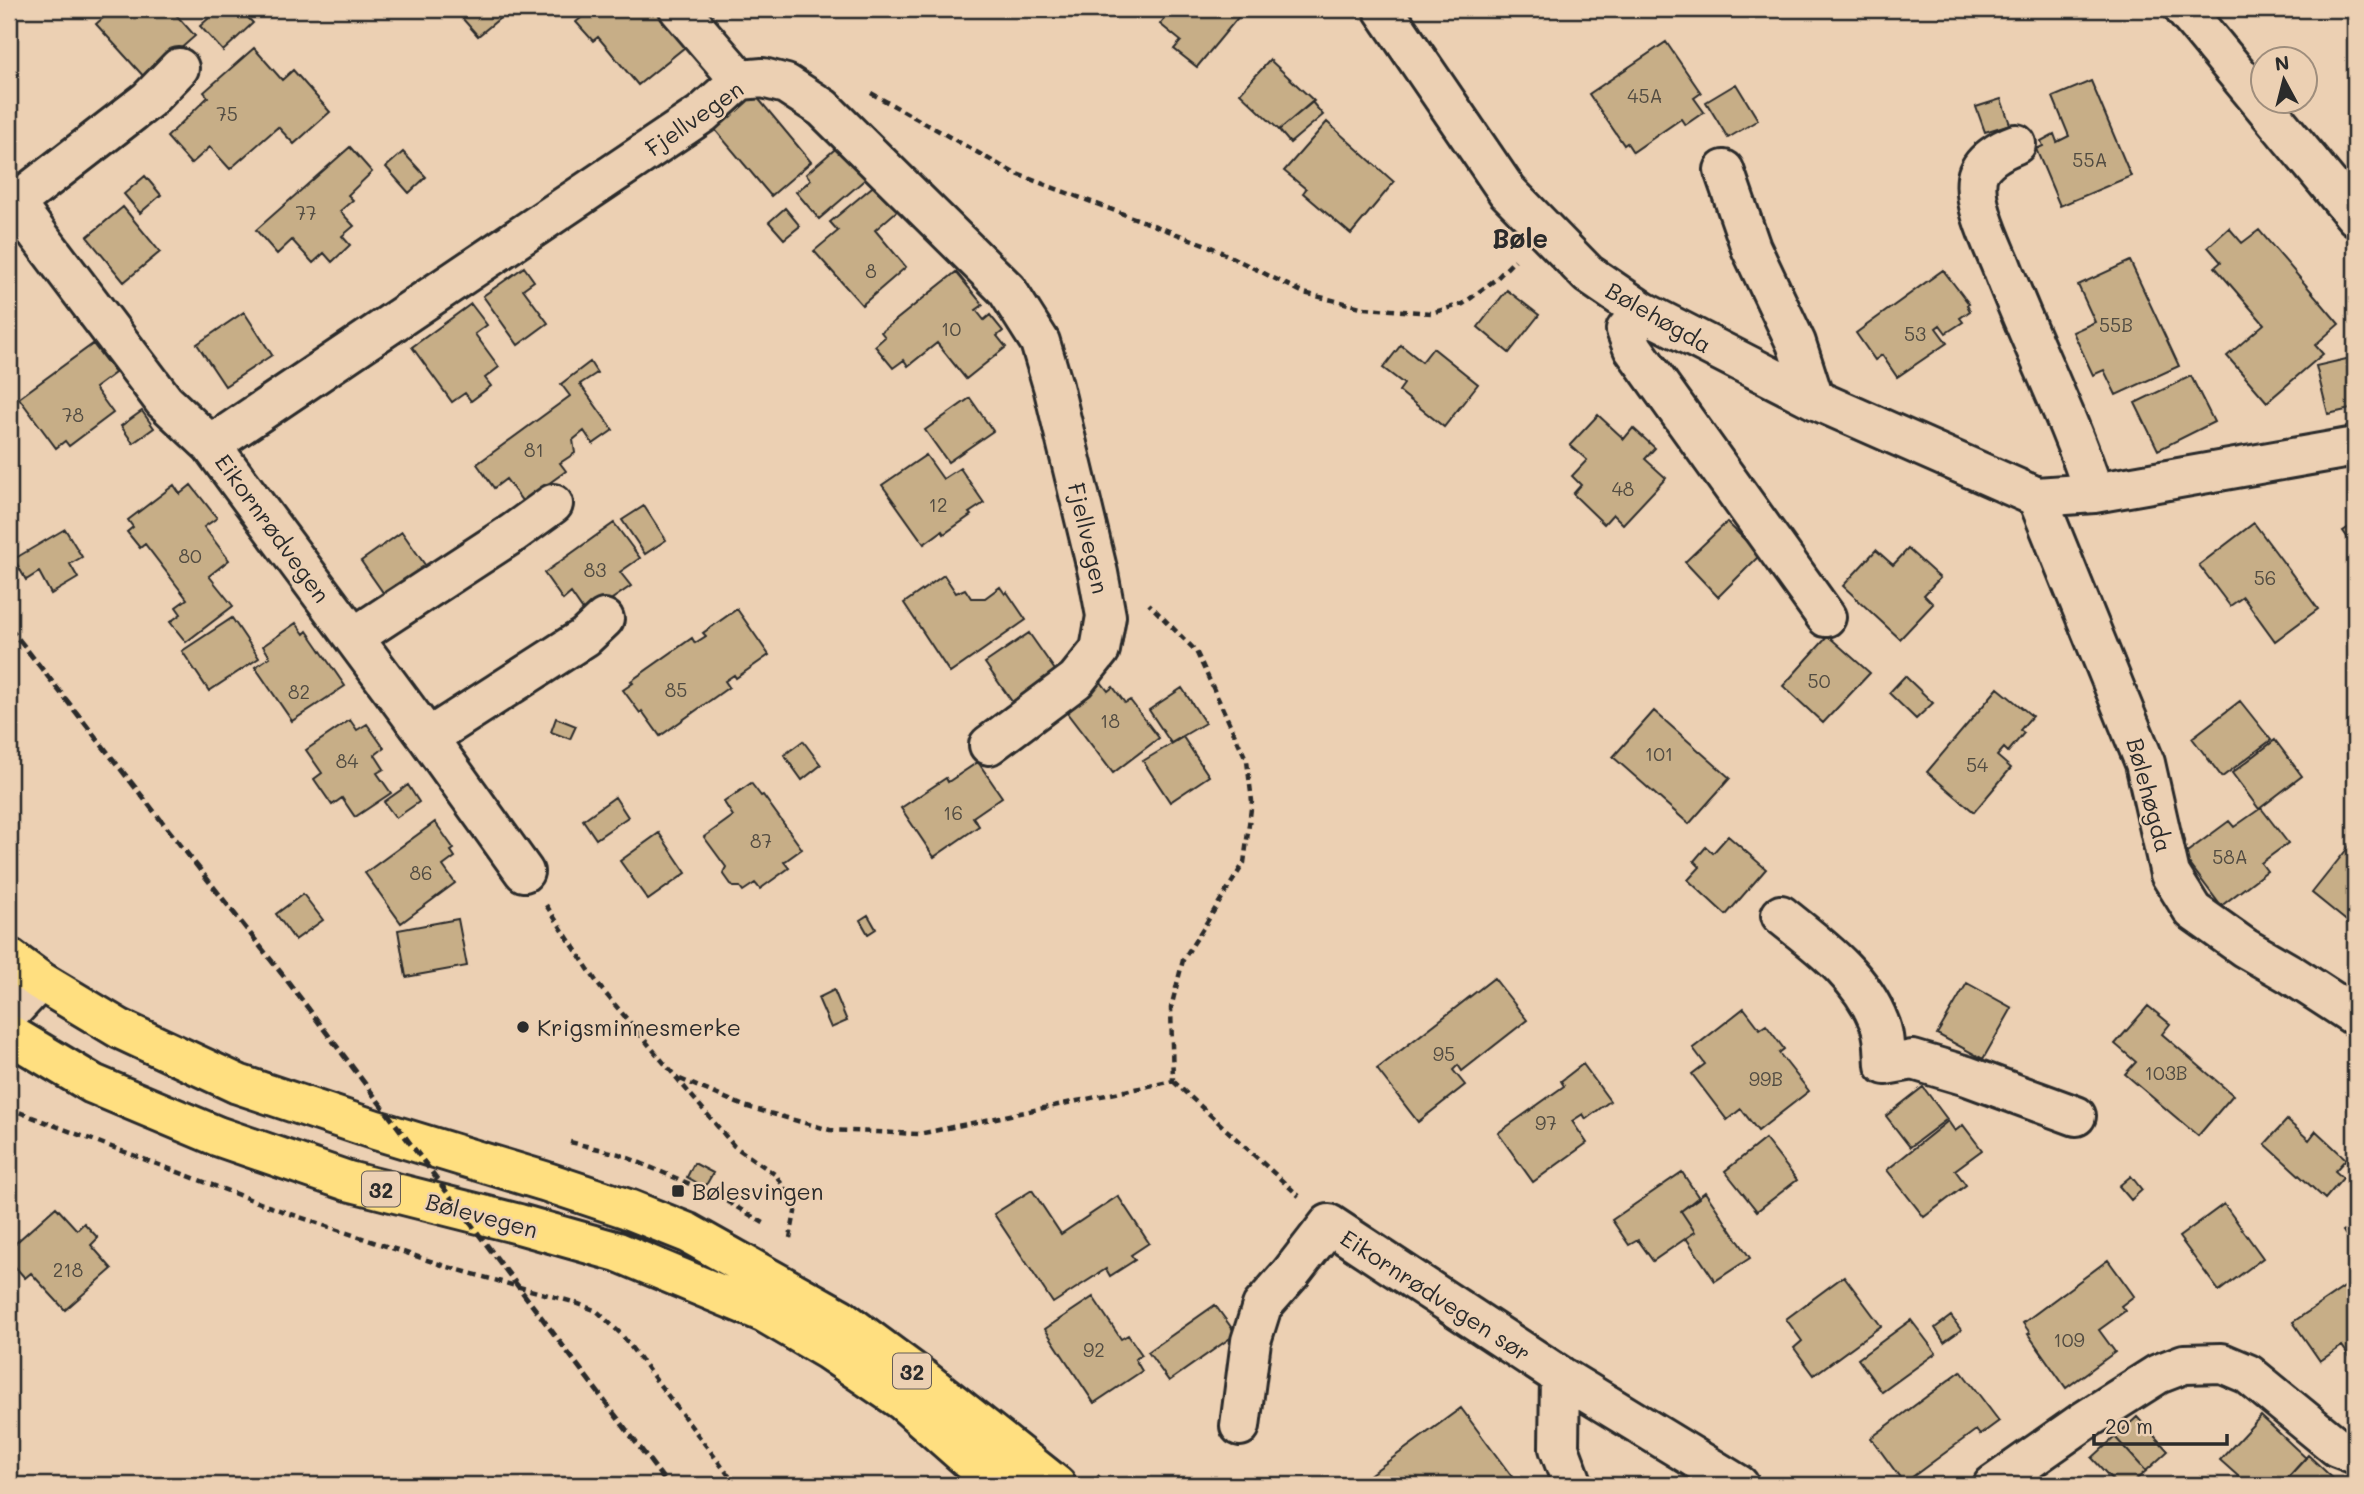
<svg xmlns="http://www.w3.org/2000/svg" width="2364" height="1494" font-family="Mali,sans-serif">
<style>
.building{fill:#c7ae87;stroke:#2b2b2b;stroke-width:2}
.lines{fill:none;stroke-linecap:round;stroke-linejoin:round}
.minor-casing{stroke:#2b2b2b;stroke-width:44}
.major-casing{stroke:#2b2b2b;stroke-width:44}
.path{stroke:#2b2b2b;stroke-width:4.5;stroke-dasharray:7 5;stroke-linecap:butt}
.minor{stroke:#ecd0b3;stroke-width:38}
.major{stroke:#ffdf80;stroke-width:38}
.rail{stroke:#2b2b2b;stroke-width:5;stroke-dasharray:10 5;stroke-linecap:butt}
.poi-dot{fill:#2b2b2b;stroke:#ecd0b3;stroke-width:2.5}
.labels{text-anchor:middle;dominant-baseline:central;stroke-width:5;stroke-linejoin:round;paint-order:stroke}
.number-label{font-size:19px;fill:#524c42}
.shield{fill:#ecd0b3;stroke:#655c54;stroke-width:2}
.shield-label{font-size:21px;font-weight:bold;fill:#2b2b2b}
.street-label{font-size:23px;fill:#2b2b2b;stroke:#ecd0b3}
.poi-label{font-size:23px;fill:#2b2b2b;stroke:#ecd0b3;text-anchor:start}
.quarter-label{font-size:26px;font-weight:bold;fill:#2b2b2b;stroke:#ecd0b3}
</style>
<rect width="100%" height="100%" fill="#ecd0b3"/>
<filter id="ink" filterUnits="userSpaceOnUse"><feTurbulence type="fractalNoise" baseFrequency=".0143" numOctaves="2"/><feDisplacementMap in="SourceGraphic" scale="14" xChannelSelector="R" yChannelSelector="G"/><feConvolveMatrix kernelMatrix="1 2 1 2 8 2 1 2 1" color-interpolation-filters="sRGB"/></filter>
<g filter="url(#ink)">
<path class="building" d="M113 9H171L195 36 146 79 96 24Z
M219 9H240L253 23 223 51 200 26Z
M454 9H511L478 36Z
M592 9H654L685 47 638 85 598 37 593 41 576 22Z
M1172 9H1245L1197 67 1174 49 1181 41 1160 24Z
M1666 42 1701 93 1694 98 1704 112 1685 125 1681 119 1633 152 1627 143 1624 145 1589 94Z
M254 48 282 80 293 70 330 112 294 144 278 127 230 169 210 147 191 164 167 137 208 97 204 92Z
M1270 60 1314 101 1279 130 1240 93Z
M2091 81 2131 176 2060 206 2036 149 2043 146 2041 141 2054 134 2057 142 2069 136 2053 97Z
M1736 84 1758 120 1728 138 1706 102Z
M752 91 811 162 771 196 711 125Z
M2001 99 2010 124 1985 132 1976 107Z
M1312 102 1323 115 1290 143 1279 130Z
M1327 122 1394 182 1351 234 1303 193 1306 189 1284 171Z
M841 144 869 176 819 219 796 192 811 180 806 174Z
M350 147 372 172 348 195 353 200 340 211 354 226 342 236 350 245 332 262 324 253 313 263 292 240 277 254 256 230Z
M403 152 426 177 409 193 386 167Z
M145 176 161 195 140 213 124 194Z
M883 178 905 204 875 230 906 267 862 305 814 251 838 231 830 222Z
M123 207 160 252 124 282 87 237Z
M785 208 800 226 784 239 769 222Z
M2229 228 2242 243 2259 230 2339 324 2315 345 2323 354 2267 402 2227 356 2264 324 2215 267 2221 262 2208 247Z
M2130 261 2179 366 2116 395 2104 370 2093 375 2073 332 2095 322 2078 285Z
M524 267 534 281 523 289 548 323 518 345 483 296Z
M1943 270 1969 304 1967 305 1970 311 1960 318 1963 322 1946 333 1940 325 1936 328 1947 343 1897 377 1882 355 1875 360 1856 333Z
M956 272 983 305 976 310 984 320 990 315 1003 331 997 336 1006 347 966 379 937 343 908 366 904 360 893 368 875 346 885 337 881 332Z
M1507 290 1539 315 1509 353 1478 327Z
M471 304 487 325 475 334 499 367 485 378 491 386 471 401 465 393 452 402 412 347Z
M244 312 272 355 225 386 197 344Z
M93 344 115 373 95 388 113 413 69 446 65 441 56 448 19 398Z
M1401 345 1422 362 1433 348 1478 384 1444 427 1399 391 1404 384 1383 368Z
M2355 357V408L2328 414 2316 366Z
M590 362 597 373 580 384 613 430 593 444 584 431 573 440 575 453 560 463 566 471 523 502 506 479 494 488 477 464 570 396 561 384Z
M2191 376 2214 422 2158 450 2135 403Z
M970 398 993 431 948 462 925 430Z
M142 411 154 428 133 443 121 426Z
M1598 415 1624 439 1633 428 1655 448 1645 459 1666 478 1623 524 1613 514 1604 524 1573 494 1581 485 1572 476 1587 460 1570 445Z
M926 455 943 479 960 468 984 503 969 513 971 515 944 534 942 531 924 544 882 485Z
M174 485 180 494 191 485 217 518 204 527 229 560 209 576 233 606 186 642 170 622 181 614 176 607 187 599 145 544 140 548 127 532 133 527 128 520Z
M644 506 666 540 645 554 622 520Z
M1727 522 1760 555 1718 597 1685 562Z
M614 523 640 558 620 572 631 586 587 616 571 593 563 600 544 573Z
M2254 523 2318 609 2275 641 2243 597 2230 606 2199 565Z
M2355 523V548L2343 531Z
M65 529 82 557 70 564 78 578 51 594 39 572 26 580 14 559Z
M402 532 430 572 389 601 361 561Z
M1908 549 1940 578 1924 595 1933 604 1900 639 1843 586 1876 550 1893 565Z
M944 575 956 593 965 589 971 598H985L1000 587 1005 594 1007 592 1026 620 950 673 904 603Z
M737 609 769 655 736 678 734 675 725 681 729 687 660 736 642 711 640 713 623 690 633 683 631 681 692 638 695 643 706 636 703 633Z
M232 618 259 658 209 691 182 651Z
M296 623 304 634 307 631 345 686 292 721 255 667 270 657 263 646Z
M1029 633 1057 673 1013 703 985 663Z
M1828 636 1870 673 1823 723 1783 686Z
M1094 673 1108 691 1113 687 1125 703 1130 700 1159 738 1113 773 1057 700Z
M1905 676 1933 703 1916 719 1889 693Z
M1182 688 1205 723 1171 743 1149 710Z
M1998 688 2032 716 2020 730 2024 733 2008 752 2004 748 1997 756 2011 768 1974 812 1927 772Z
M2240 701 2271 740 2222 777 2192 738Z
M1654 711 1730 778 1689 824 1613 757Z
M556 718 576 726 570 739 551 732Z
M350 720 357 730 367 724 384 748 375 755 384 769 377 773 391 793 355 817 342 798 332 805 314 779 322 773 306 750Z
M1183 737 1209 776 1170 802 1143 761Z
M2275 740 2302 776 2259 809 2232 773Z
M803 741 821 765 802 780 784 755Z
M978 762 1002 797 973 817 979 826 934 857 901 808 946 778 948 782Z
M751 783 761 796 763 795 802 849 784 862 789 868 760 889 755 883 743 891 740 887H733L723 873 726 867 704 837 733 816 724 802Z
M408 785 419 802 396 818 384 802Z
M615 797 628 817 596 839 583 820Z
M2261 808 2288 843 2261 863 2267 871 2221 906 2183 855 2229 821 2234 827Z
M435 822 454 849 451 851 455 857 443 866 455 883 401 923 365 873Z
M659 833 686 873 648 900 620 861Z
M1728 836 1766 869 1726 915 1688 880 1700 867 1694 861 1706 847 1713 853Z
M2355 839V928L2312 893Z
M303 894 323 920 295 940 276 914Z
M868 915 876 929 868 934 860 920Z
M458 919 467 966 406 977 398 930Z
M1494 978 1527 1020 1462 1071 1458 1065 1453 1070 1465 1085 1418 1122 1377 1069Z
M1967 983 2012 1008 1983 1059 1937 1034Z
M834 990 847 1021 831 1028 818 998Z
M2148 1006 2170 1024 2162 1034 2233 1095 2198 1136 2125 1074 2136 1062 2115 1044Z
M1744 1008 1760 1029 1766 1025 1784 1049 1779 1053 1809 1091 1758 1131 1741 1109 1727 1120 1692 1074 1705 1064 1693 1048Z
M1583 1064 1610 1101 1586 1119 1583 1114 1572 1121 1587 1143 1533 1182 1498 1133 1564 1086 1561 1081Z
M1923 1087 1947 1119 1910 1147 1886 1116Z
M2287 1120 2309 1140 2316 1131 2346 1159 2335 1171 2343 1178 2325 1199 2265 1144Z
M1948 1121 1955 1131 1963 1125 1982 1150 1955 1170 1966 1185 1924 1217 1887 1170Z
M1765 1139 1797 1180 1757 1211 1725 1171Z
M694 1163 713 1173 705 1187 687 1177Z
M1682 1172 1699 1198 1681 1211 1695 1232 1653 1261 1638 1240 1629 1245 1612 1220Z
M2131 1176 2142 1190 2131 1200 2119 1186Z
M1032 1190 1061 1234 1118 1196 1149 1243 1131 1255 1135 1260 1110 1276 1106 1269 1053 1303 994 1214Z
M1705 1192 1750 1258 1715 1281 1686 1238 1695 1232 1681 1211Z
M2224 1204 2263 1258 2219 1291 2179 1237Z
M56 1207 77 1230 84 1223 98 1238 91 1245 112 1269 65 1310 31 1273 25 1278 9 1260V1249Z
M2355 1223V1250L2343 1231Z
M2108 1260 2134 1296 2121 1306 2125 1311 2099 1330 2115 1352 2066 1388 2028 1334 2030 1333 2023 1323Z
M1844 1276 1881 1326 1814 1375 1794 1348 1802 1341 1786 1319Z
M2355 1280V1362L2354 1363 2342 1346 2320 1361 2293 1322Z
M1093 1297 1121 1339 1128 1335 1142 1355 1135 1359 1142 1371 1094 1403 1045 1329Z
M1215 1305 1236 1334 1169 1381 1148 1352Z
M1951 1316 1961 1330 1944 1342 1935 1328Z
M1911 1320 1936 1353 1882 1392 1858 1359Z
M1961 1371 1999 1421 1980 1435 1976 1430 1904 1483 1871 1438Z
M1461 1408 1518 1485H1368L1364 1479Z
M2261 1416 2306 1458 2281 1485H2248L2220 1460Z
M2137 1417 2168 1451 2146 1471 2115 1437Z
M2115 1437 2146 1471 2130 1485H2117L2092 1458Z
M2308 1455 2340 1485H2281Z"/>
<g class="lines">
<g class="minor-casing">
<path id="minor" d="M679 9 740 80
M1383 9 1507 191 1588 274 1642 311 1814 399 2037 497 2094 493 2355 447
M2184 9 2355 216
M2016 144C2002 149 1980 161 1977 178 1973 204 1991 241 2001 265 2030 341 2068 415 2094 493
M1724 170 1751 248 1796 343 1814 399
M9 196 164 401 211 445 428 738 524 872
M15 203 148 100 179 68
M1642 311 1626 330 1633 348 1826 617
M211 445 702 114 740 80 763 78 786 84 823 108 1007 290 1040 342 1053 386 1098 573 1106 616 1100 650 1076 680 989 745
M2037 497 2145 763 2170 874 2193 911 2245 948 2292 975 2355 1016
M354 637 513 533 553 504
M428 738 585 637 604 619
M1781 915C1818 945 1861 975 1879 1022 1885 1035 1884 1051 1885 1065L1913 1060 1967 1076 2076 1116
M9 1014 40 981
M1560 1376 1559 1448 1573 1485
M1240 1426 1251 1341 1262 1306 1291 1273 1329 1224 1560 1376 1739 1485
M1993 1485 2084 1421 2158 1374 2184 1364 2222 1363 2248 1374 2337 1447 2355 1454"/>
</g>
<g class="major-casing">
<path id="major" d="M9 958 40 981 120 1029 238 1084 376 1130 544 1181 628 1209 688 1233 840 1318 924 1380 1056 1485
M9 1034 93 1084 217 1136 348 1181 519 1224 618 1252 765 1313 828 1350 903 1401 998 1485"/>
</g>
<path class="path" d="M871 93 1014 173 1209 246 1304 293 1365 308 1431 313 1463 304 1496 279 1515 260
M546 905 600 987 734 1146 776 1175 796 1207 790 1238
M680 1079 744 1106 830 1130 919 1134 1173 1081 1171 1008 1183 960 1244 863 1252 801 1247 761 1196 651 1149 604
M1173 1081 1299 1196
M9 1107 16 1111 276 1209 448 1267 573 1302 597 1311 621 1334 736 1485
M570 1142 619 1154 716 1195 767 1225
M1097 1476 1108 1485"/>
<use href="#minor" class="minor"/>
<use href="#major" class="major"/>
<path class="rail" d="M9 627 289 983 668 1485"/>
</g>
</g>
<g class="poi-dot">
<circle cx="523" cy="1027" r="7"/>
<rect x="671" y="1184" width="14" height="14" rx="3.5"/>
</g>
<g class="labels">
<g class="number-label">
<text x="1645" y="95">45A</text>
<text x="227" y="113">75</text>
<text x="2090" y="159">55A</text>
<text x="306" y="212">77</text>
<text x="871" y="270">8</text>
<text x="2116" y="324">55B</text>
<text x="951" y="328">10</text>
<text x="1915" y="333">53</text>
<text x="73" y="414">78</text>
<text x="534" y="449">81</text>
<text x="1623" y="488">48</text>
<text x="938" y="504">12</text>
<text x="190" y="555">80</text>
<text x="595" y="569">83</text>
<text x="2265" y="577">56</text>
<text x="1819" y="680">50</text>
<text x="676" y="689">85</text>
<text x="299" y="691">82</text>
<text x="1110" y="720">18</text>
<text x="1659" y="753">101</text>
<text x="347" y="760">84</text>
<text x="1977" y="764">54</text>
<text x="953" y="812">16</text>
<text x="761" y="840">87</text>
<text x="2230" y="856">58A</text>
<text x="421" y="872">86</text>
<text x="1444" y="1053">95</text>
<text x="2166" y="1072">103B</text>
<text x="1766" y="1078">99B</text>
<text x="1546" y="1122">97</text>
<text x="68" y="1269">218</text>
<text x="2069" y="1339">109</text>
<text x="1094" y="1349">92</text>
</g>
<g class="shield">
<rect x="362" y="1171.5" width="38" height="35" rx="5"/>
<rect x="893" y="1353.5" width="38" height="35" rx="5"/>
</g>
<g class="shield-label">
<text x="381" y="1189">32</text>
<text x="912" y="1371">32</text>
</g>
<g class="street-label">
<text transform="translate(694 118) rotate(-35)">Fjellvegen</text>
<text transform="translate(1659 317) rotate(30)">Bølehøgda</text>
<text transform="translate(273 528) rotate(54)">Eikornrødvegen</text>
<text transform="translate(1089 538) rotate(77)">Fjellvegen</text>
<text transform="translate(2150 795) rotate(75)">Bølehøgda</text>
<text transform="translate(482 1215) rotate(15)">Bølevegen</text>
<text transform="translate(1436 1295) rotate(33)">Eikornrødvegen sør</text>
</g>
<g class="poi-label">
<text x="537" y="1027">Krigsminnesmerke</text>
<text x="692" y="1191">Bølesvingen</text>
</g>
<g class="quarter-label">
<text x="1520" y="238">Bøle</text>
</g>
</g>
<rect width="2364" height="1494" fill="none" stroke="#ecd0b3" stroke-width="35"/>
<rect x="18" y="18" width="2329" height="1459" fill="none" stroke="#2b2b2b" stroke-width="2.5" filter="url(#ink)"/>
<g transform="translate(2284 80) rotate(353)"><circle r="33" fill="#ecd0b3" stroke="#9f8e7d" stroke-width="2"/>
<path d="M0-5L12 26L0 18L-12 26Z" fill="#2b2b2b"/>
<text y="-10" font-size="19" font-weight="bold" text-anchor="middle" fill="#2b2b2b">N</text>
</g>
<path d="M2094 1434v10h133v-10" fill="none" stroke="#2b2b2b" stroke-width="3.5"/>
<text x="2105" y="1434" font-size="21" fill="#2b2b2b" stroke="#ecd0b3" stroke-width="5" paint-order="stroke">20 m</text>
</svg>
